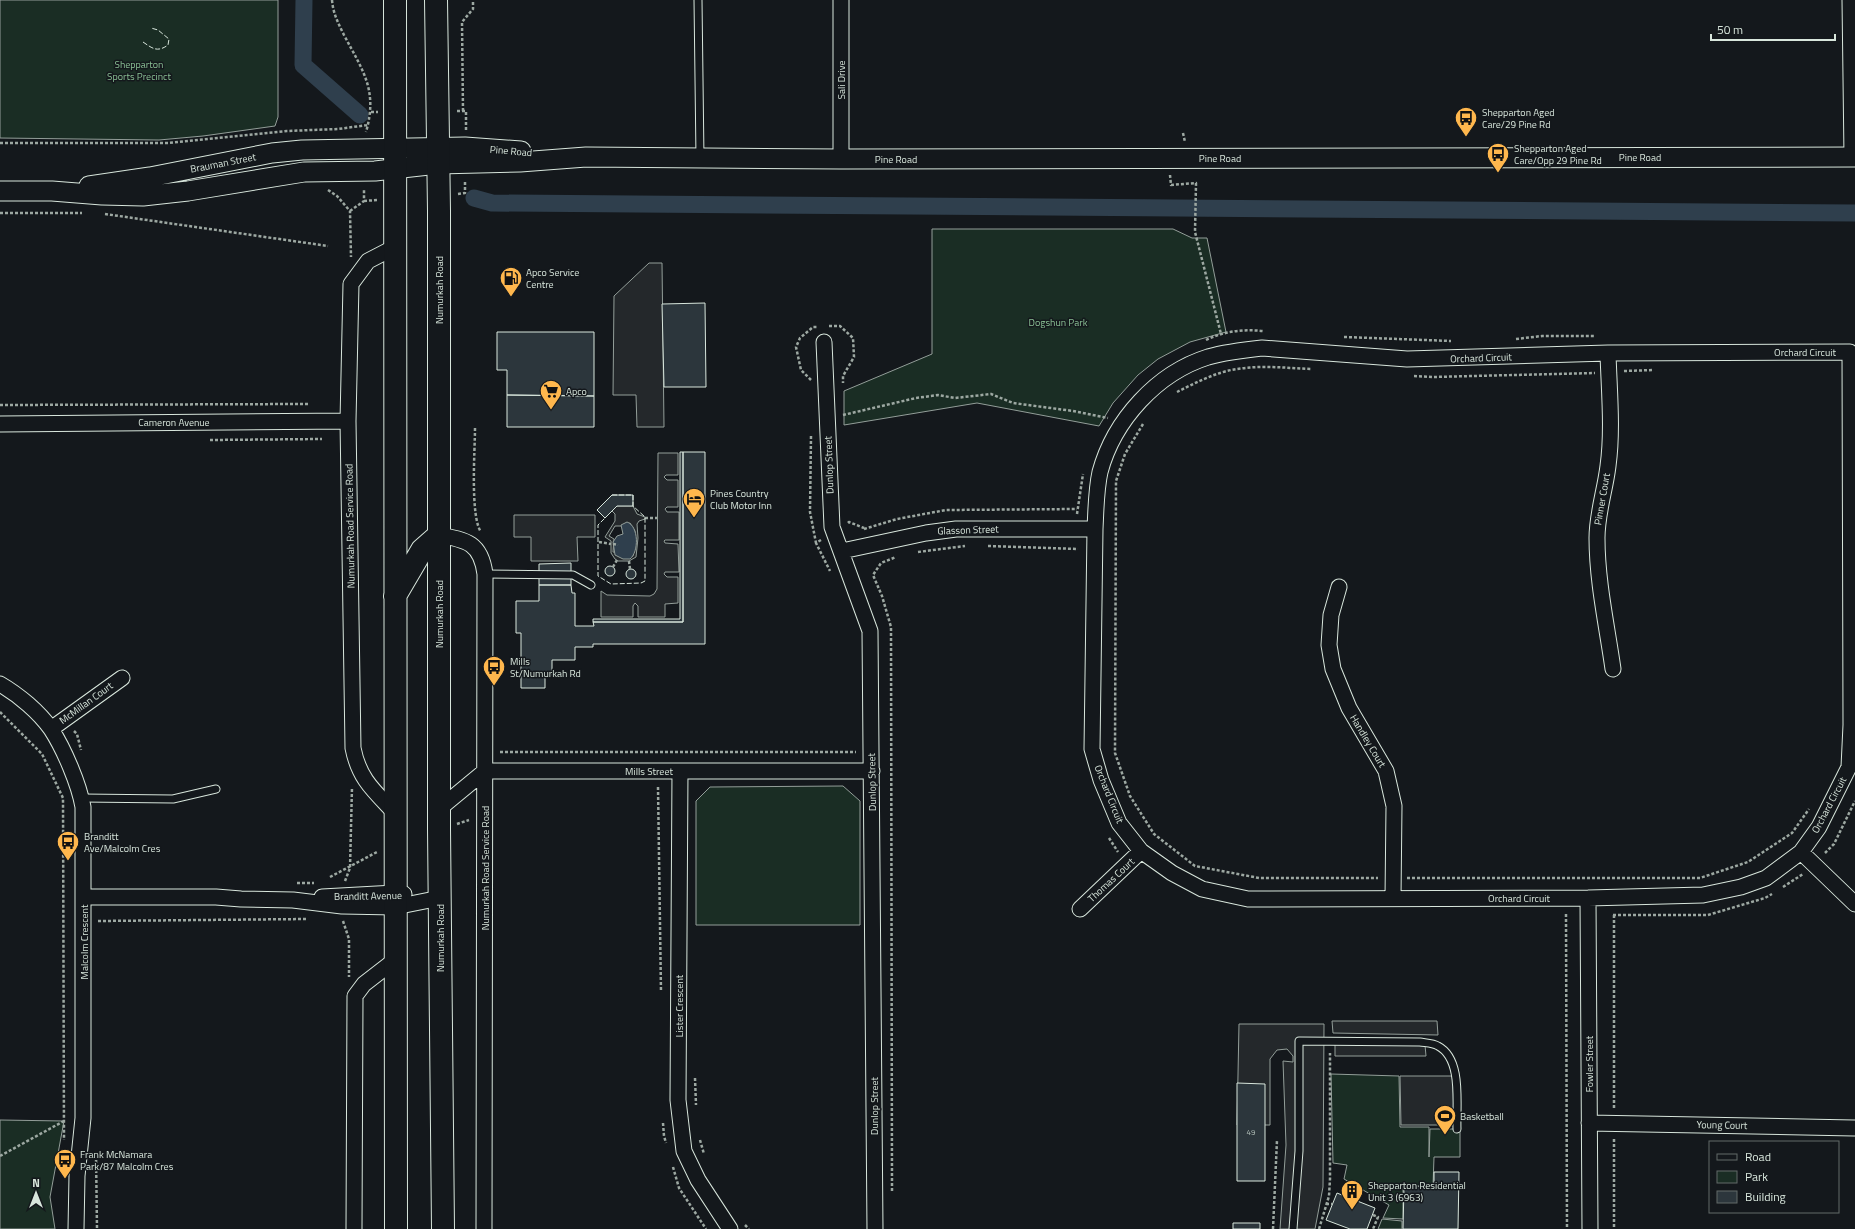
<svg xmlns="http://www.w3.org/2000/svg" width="1855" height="1229" font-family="'Titillium Web',sans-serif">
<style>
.green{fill:#1a2d24;stroke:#939e99}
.parking{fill:#24282b;stroke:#939e99;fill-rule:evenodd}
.water{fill:#2f3f4d;stroke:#939e99}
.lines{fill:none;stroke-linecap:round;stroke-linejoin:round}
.canal{stroke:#2f3f4d;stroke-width:17}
.building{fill:#2c363c;stroke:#d8e6dc}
.service-casing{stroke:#d8e6dc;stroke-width:9}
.minor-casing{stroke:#d8e6dc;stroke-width:17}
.tertiary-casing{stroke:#d8e6dc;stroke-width:21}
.trunk-casing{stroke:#d8e6dc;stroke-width:24}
.path{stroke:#9da8a2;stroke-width:2.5;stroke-dasharray:3 2;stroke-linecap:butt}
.service{stroke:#14181c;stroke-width:7}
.minor{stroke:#14181c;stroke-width:15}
.tertiary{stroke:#14181c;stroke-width:19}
.trunk{stroke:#14181c;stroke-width:22}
.fence{stroke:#d8e6dc;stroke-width:1;stroke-dasharray:5 2;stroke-linecap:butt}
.labels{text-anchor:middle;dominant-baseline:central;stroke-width:3;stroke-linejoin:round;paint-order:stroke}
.number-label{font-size:8px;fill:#adbab4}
.park-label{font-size:10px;fill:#8ac095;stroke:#14181c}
.street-label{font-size:10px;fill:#d8e6dc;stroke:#14181c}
.poi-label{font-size:10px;fill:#d8e6dc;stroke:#14181c;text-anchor:start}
</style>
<rect width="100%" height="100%" fill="#14181c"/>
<path class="green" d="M0 0H278V117L275 126 203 136 159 140 0 138Z
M932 229H1173L1192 238H1207L1226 332 1190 342 1158 359 1138 375 1113 403 1099 426 977 403 844 425V391L932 354Z
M843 786 860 801V925H696V801L710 787Z
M1331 1074 1399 1076 1400 1127H1429V1157L1430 1129H1460V1157H1434L1433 1186 1403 1185V1219L1383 1218 1389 1205 1344 1179 1347 1165 1333 1163Z
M0 1120 64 1121 50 1197 55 1229H0Z
M1382 1219 1402 1221V1229H1378Z"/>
<path class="parking" d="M649 263H662L664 427H637L636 395H613L614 296Z
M658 453H678V475H666L664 477 667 480H678V507H667L665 509 667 512H679V540H665L664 541 665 543 678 544 679 572H665L664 574 667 577H678V603L665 604V617H638V606L635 603 633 606V617H601V591L607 595 650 596 654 594 657 589Z
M617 506H633L637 514 645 517V519L639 521 637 524 638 538 636 557 629 561H618L615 559 611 553V541L605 537 615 521V514L612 511ZM630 523 635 531 633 556 613 552 614 539 609 536 615 526H621Z
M514 515H595V537H577L578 561H531V537H514Z
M1332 1021H1437L1438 1035 1333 1033Z
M1239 1024H1324L1323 1187 1315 1229H1280L1286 1145 1283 1061 1293 1062V1056L1287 1049 1277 1050 1270 1059V1125H1237Z
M1335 1043 1425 1045 1426 1056H1335Z
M1400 1076H1453L1454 1125H1401Z"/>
<path class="water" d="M627 522C639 526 639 552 630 559H623L615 555 613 542 617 536 623 534 621 525Z"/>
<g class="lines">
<path class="canal" d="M304 0 303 65 360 115
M474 198 492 203 1855 213"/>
</g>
<path class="building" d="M705 303 706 387H664L662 304Z
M497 332H594V396L507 395V370H497Z
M507 395 594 396V427H507Z
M680 452H683V622H593V619H680Z
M683 452H705V644H593V647H575V660H552V675H545V688H521V633H516V601H539V585H571L572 593H575V626H594L593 622H683Z
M612 495H633V506H617L605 518 597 510Z
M571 563V585H539V564Z
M605 571a5 5 0 1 1 10 0a5 5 0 1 1-10 0Z
M626 574a5 5 0 1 1 10 0a5 5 0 1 1-10 0Z
M1237 1083 1265 1084V1181H1237Z
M1434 1172H1459L1458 1229H1403L1404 1186 1434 1187Z
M1337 1193 1375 1208 1367 1229H1350L1326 1220Z
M1233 1223H1260V1229H1233Z"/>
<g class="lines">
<g class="service-casing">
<path id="service" d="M698 0 700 158
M485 574 573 575 591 585
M82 798 173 799 216 789
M1293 1229 1299 1151V1041L1420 1042C1426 1043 1433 1043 1438 1046 1463 1059 1456 1104 1457 1129"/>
</g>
<g class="minor-casing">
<path id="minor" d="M1850 0 1852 157
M841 159V0
M395 247 368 261 351 284 348 421 353 748C359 779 374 791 395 813
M824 342 832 527 870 631 875 1229
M1262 348 1407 359 1608 353 1850 352 1851 725 1849 767 1819 827 1801 852 1766 878 1741 887 1703 895 1588 898 1248 899 1202 889 1172 873 1141 851 1119 823 1101 780 1092 749 1095 529C1096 510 1096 490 1100 472 1114 420 1157 373 1208 357 1226 352 1243 350 1262 348Z
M1608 353C1609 390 1613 429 1608 466 1605 491 1597 513 1597 538 1597 582 1607 626 1613 669
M0 424 348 421
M439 535C467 540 481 543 485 574L484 1229
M842 551 926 533 956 529H1095
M1339 587 1331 615 1329 645 1333 669 1349 708 1386 771 1394 806 1393 898
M0 684C19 695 39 712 51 729 64 749 79 784 83 807V1118L77 1176 76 1229
M51 729 122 678
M680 771 678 1100 684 1151 698 1180 730 1229
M439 809 485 771H872
M1801 852 1855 904
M84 897H216L241 899 293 900 342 906 395 907 440 898
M322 897 395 893 404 894
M1588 898 1590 1229
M1080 909 1141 851
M1589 1123 1854 1128
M354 1229 355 996 364 984 395 960"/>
</g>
<g class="tertiary-casing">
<path id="tertiary" d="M89 186 150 177 272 153 302 150 465 147 521 151
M0 191H52L102 195 143 196 188 191 304 172 375 171 438 164 520 162 586 157 841 159 1855 157"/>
</g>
<g class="trunk-casing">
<path id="trunk" d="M395 0 396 1229
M436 0 439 211V829L443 1229
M395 596 422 550 439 535"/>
</g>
<path class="path" d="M332 0C333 13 338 23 344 35 363 71 378 90 366 132
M457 111H466V130
M463 111 462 22 473 9V0
M371 112H378
M1183 133 1185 142
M0 143H168L287 131 338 129 368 125
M1170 175 1171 185 1196 183 1195 232 1221 334
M328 190 337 196 350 211 351 257
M458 194 465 193V181
M364 201 377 200
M350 211 364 201V189
M0 213H82
M105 214 328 246
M829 326H840L853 338 854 357 843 376V383
M1344 337 1451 341
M1516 339 1542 336H1595
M1206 340C1224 331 1244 329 1263 331
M1624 371 1653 370
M1414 376 1433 377 1595 373
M811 380 801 370 796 347 800 338 813 327H818
M1177 392C1195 383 1216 372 1237 369 1262 365 1286 368 1311 369
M0 405 308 404
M843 415 916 398 938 395 955 398 991 394 1013 403 1073 411 1108 418
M1143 424 1125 454 1116 481 1115 753 1130 796 1154 834 1195 866 1259 878H1378
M475 428C475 450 470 516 481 532
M811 436 810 512 816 543
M210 440 322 439
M1077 514 1083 474
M645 518H657
M848 523 849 522 864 528
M864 529 897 519 946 510 1077 509
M821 540 816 543 830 571
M599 542 611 544
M613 544 618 545
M988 546 1078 549
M918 552 965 546
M629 561 630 569
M613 567 617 560
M0 712 42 754 63 798 64 1140
M74 731 77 734 81 750
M500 752H856
M658 787 661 992
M457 824 469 820
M1109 838 1118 852
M1825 853 1834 844 1855 801
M330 877 377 852
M1407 878H1700L1748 862 1792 833 1809 809
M345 881 350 868 352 787
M297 883H314
M1783 887 1803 874
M1566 914 1567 1229
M1613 915H1708L1765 898 1772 894
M1614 915V1108
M98 921 307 919
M343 921 349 939V977
M695 1078 696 1105
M663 1123 664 1136 666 1143
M1614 1139V1229
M700 1140 704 1154
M96 1155 97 1229
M0 1156 64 1121
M673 1167 679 1188 706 1229
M892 1191 891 627 882 596 873 575 881 563 896 557
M1326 1204H1332
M1373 1215 1378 1217 1373 1229
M745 1225 749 1229
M1273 1229 1277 1140
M1319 1229 1329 1196 1330 1179V1053"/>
<use href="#service" class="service"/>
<use href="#minor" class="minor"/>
<use href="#tertiary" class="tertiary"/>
<use href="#trunk" class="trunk"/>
<path class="fence" d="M143 42C152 48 157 53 168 45L169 39 158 30 151 28
M612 495H633V506L645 517V581L641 583 611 584 598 576V525L605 518 597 510Z"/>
</g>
<defs>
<g id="bus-pin" transform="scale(1.15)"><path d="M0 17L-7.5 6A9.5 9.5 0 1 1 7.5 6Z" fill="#ffb74d" stroke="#14181c"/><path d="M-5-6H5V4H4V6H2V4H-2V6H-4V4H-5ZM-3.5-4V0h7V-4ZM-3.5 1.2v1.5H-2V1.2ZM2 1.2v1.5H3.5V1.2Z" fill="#111"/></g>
<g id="fuel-pin" transform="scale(1.15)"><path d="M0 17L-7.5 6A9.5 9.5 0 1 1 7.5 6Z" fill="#ffb74d" stroke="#14181c"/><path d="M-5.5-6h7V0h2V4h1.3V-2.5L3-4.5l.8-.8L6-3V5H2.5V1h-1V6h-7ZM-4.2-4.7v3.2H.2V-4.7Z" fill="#111"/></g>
<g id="supermarket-pin" transform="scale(1.15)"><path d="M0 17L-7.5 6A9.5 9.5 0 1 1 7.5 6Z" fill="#ffb74d" stroke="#14181c"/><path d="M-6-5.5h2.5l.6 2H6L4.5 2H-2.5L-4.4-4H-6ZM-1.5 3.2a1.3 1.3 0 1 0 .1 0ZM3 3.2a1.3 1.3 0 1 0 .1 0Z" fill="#111"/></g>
<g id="hotel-pin" transform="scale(1.15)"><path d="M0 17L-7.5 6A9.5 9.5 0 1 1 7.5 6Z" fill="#ffb74d" stroke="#14181c"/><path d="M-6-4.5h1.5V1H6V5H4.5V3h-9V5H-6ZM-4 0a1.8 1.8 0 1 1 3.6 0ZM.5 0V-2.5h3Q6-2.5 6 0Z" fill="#111"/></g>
<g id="stadium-pin" transform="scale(1.15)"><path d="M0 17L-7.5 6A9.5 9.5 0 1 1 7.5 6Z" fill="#ffb74d" stroke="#14181c"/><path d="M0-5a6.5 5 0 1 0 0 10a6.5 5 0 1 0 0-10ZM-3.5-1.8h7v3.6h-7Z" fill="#111"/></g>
<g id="building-pin" transform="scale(1.15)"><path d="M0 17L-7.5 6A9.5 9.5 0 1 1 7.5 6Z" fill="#ffb74d" stroke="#14181c"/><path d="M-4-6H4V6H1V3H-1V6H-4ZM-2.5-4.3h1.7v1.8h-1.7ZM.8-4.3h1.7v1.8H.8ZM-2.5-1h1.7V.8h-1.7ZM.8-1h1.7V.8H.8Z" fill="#111"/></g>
</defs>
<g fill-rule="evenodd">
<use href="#bus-pin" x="1466" y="118"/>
<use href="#bus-pin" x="1498" y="154"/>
<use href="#fuel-pin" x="511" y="278"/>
<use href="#supermarket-pin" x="551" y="391"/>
<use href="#hotel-pin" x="694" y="499"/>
<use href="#bus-pin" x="494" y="667"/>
<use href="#bus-pin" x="68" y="842"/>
<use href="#stadium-pin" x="1445" y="1116"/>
<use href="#bus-pin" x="65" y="1160"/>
<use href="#building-pin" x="1352" y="1191"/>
</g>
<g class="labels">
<g class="number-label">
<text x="1251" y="1132">49</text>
</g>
<g class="park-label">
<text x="139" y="64">Shepparton<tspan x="139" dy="12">Sports Precinct</tspan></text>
<text x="1058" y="322">Dogshun Park</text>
</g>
<g class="street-label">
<text transform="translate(841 80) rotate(-90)">Sali Drive</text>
<text transform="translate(511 151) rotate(5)">Pine Road</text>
<text x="1640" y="157">Pine Road</text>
<text x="1220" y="158">Pine Road</text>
<text x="896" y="159">Pine Road</text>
<text transform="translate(223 163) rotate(-11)">Brauman Street</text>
<text transform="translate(439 290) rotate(-90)">Numurkah Road</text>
<text x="1805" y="352">Orchard Circuit</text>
<text transform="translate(1481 358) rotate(-2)">Orchard Circuit</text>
<text x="174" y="422">Cameron Avenue</text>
<text transform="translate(829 465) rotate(-92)">Dunlop Street</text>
<text transform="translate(1602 499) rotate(-80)">Pinner Court</text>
<text transform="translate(350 526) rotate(-91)">Numurkah Road Service Road</text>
<text transform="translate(968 530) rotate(-2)">Glasson Street</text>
<text transform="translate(439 614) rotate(-90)">Numurkah Road</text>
<text transform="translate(86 703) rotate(-36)">McMillan Court</text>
<text transform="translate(1368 741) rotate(59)">Handley Court</text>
<text x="649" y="771">Mills Street</text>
<text transform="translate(872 782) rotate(-91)">Dunlop Street</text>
<text transform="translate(1109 794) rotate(68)">Orchard Circuit</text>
<text transform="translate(1829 805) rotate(-62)">Orchard Circuit</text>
<text transform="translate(485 868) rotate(-90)">Numurkah Road Service Road</text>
<text transform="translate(1111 880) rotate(-43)">Thomas Court</text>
<text transform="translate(368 896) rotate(-1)">Branditt Avenue</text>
<text x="1519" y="898">Orchard Circuit</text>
<text transform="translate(440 938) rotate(-90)">Numurkah Road</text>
<text transform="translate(84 942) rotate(-90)">Malcolm Crescent</text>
<text transform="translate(679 1006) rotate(-90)">Lister Crescent</text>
<text transform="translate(1589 1064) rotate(-90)">Fowler Street</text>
<text transform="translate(874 1106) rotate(-90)">Dunlop Street</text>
<text transform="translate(1722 1125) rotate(1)">Young Court</text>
</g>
<g class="poi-label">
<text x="1482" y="112">Shepparton Aged<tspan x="1482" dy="12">Care/29 Pine Rd</tspan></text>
<text x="1514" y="148">Shepparton Aged<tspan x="1514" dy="12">Care/Opp 29 Pine Rd</tspan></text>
<text x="526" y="272">Apco Service<tspan x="526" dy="12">Centre</tspan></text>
<text x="566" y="391">Apco</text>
<text x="710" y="493">Pines Country<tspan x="710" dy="12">Club Motor Inn</tspan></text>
<text x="510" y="661">Mills<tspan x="510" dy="12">St/Numurkah Rd</tspan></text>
<text x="84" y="836">Branditt<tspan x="84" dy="12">Ave/Malcolm Cres</tspan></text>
<text x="1460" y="1116">Basketball</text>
<text x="80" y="1154">Frank McNamara<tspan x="80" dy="12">Park/87 Malcolm Cres</tspan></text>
<text x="1368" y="1185">Shepparton Residential<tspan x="1368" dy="12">Unit 3 (6963)</tspan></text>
</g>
</g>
<rect x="1709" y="1141" width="130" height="72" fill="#14181c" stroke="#626a69"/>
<rect x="1717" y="1154" width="20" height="6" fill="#14181c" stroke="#626a69"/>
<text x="1745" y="1161" font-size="12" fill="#d8e6dc">Road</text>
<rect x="1717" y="1171" width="20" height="12" fill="#1a2d24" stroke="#626a69"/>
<text x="1745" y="1181" font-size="12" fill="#d8e6dc">Park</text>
<rect x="1717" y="1191" width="20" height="12" fill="#2c363c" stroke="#626a69"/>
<text x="1745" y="1201" font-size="12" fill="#d8e6dc">Building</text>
<g transform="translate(36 1193)" stroke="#14181c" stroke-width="3" paint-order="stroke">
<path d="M0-3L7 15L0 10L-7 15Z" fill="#d8e6dc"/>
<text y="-6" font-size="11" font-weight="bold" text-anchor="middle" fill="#d8e6dc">N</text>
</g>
<path d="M1711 34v6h124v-6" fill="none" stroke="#d8e6dc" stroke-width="2"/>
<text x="1717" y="34" font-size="12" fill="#d8e6dc" stroke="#14181c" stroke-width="3" paint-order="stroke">50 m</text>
</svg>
